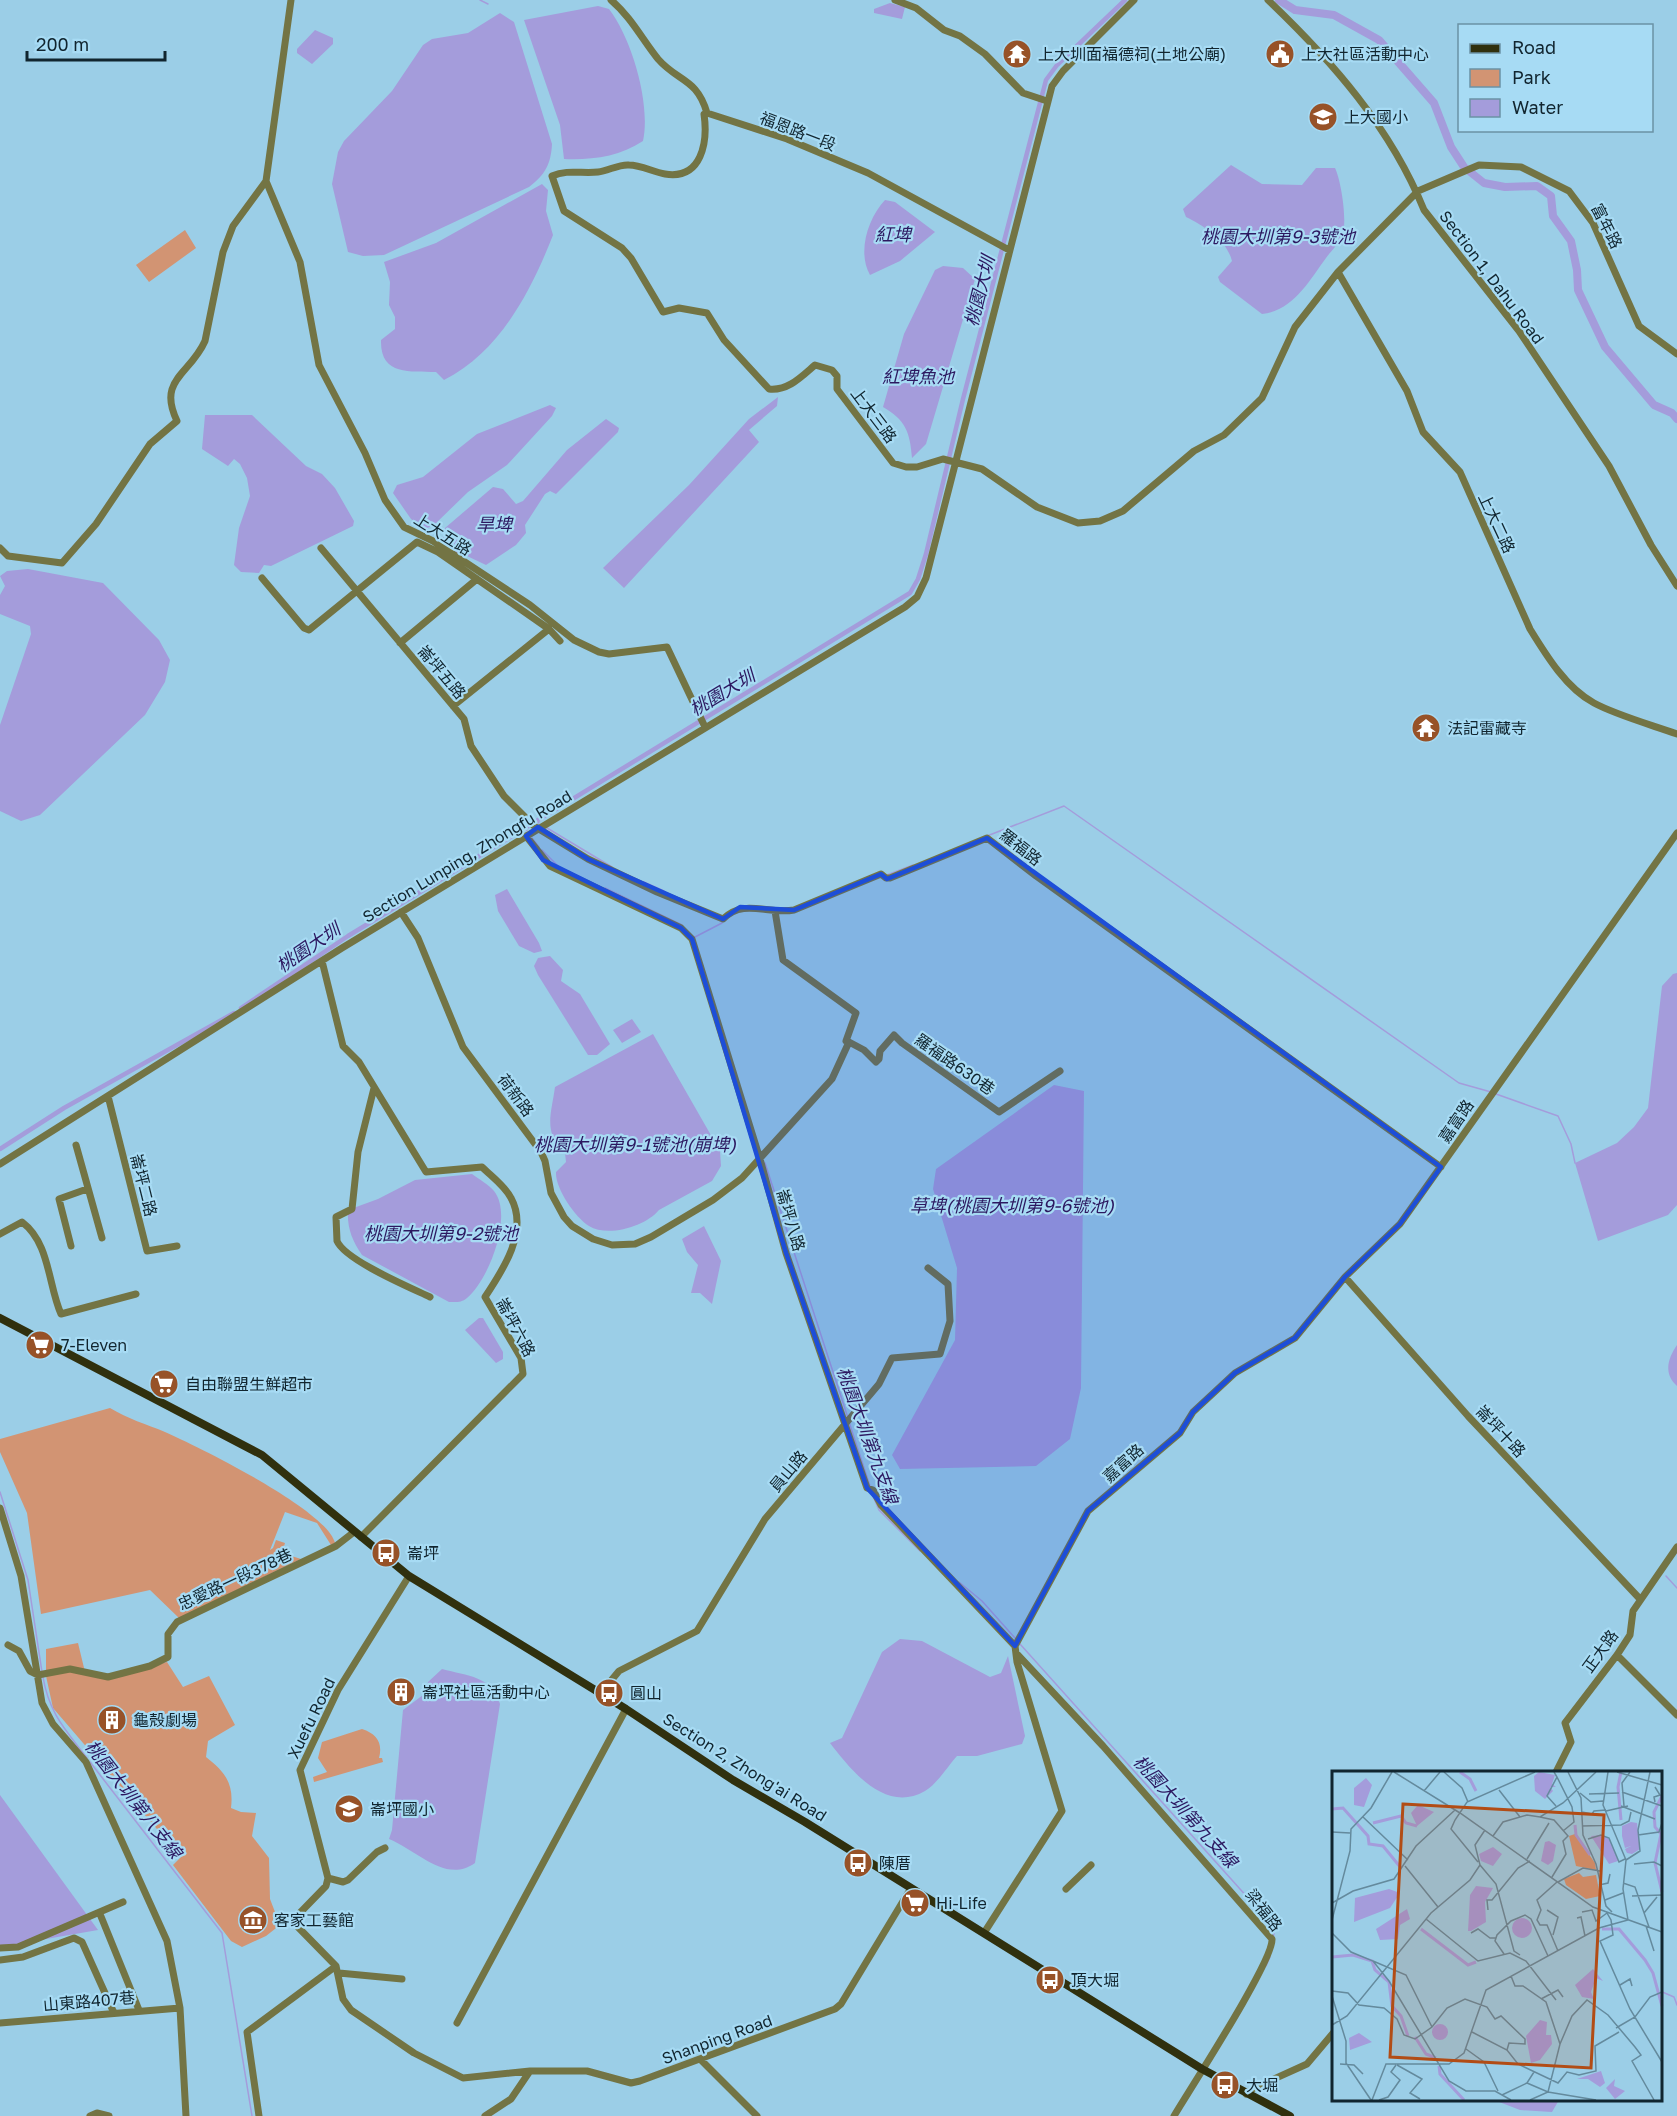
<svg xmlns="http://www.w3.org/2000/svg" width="1677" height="2116" font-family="'Golos Text','Noto Sans TC',sans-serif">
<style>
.green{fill:#d29473}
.water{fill:#a49cdb}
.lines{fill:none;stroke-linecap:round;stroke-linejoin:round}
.stream{stroke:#a49cdb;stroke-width:1.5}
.canal{stroke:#a49cdb;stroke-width:4.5}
.river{stroke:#a49cdb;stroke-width:8}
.minor{stroke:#737444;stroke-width:7}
.major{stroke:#30300e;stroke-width:8}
.marked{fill:#1d4ed8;fill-opacity:0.2;stroke:#1d4ed8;stroke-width:4.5;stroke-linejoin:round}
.labels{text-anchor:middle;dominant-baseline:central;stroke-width:4.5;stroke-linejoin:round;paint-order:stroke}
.poi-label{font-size:16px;fill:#11252f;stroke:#a7dbf4;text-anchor:start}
.street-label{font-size:16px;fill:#11252f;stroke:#a7dbf4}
.water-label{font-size:18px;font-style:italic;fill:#2c1860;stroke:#a7dbf4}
.inset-river{fill:none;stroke:#a49cdb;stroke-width:3}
.inset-road{fill:none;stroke:#648a9d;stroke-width:1.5}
.view{fill:#b24c15;fill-opacity:0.15;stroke:#b24c15;stroke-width:3}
.inset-edge{fill:none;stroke:#11252f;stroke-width:3}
</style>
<rect width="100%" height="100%" fill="#9bcee7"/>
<path class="green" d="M185 230 196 248 149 282 136 265Z
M110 1408C128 1419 146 1424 165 1432 199 1447 327 1510 335 1543L331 1545 317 1523 285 1512 270 1550 273 1548 276 1540 285 1543 282 1553 301 1559 179 1618 150 1590 41 1614 27 1513 0 1452V1439Z
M78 1643 85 1672 107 1679 167 1662 183 1687 209 1676 235 1725 208 1741 206 1757C225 1772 234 1783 231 1808L241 1812 256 1813 252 1836 269 1858 270 1899 280 1925 266 1936 242 1947 231 1941 173 1865 181 1857 53 1708 46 1676V1649Z
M362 1729C377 1734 383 1743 379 1758H382L383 1762 314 1782 313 1777 327 1772 318 1758 322 1742Z"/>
<path class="water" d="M890 3 905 7 902 19 874 13V9Z
M598 6 609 9C632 39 651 104 643 141 619 157 592 160 564 159L560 125 524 20Z
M500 13 514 22 552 144C551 164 545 175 529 187L384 255 363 256 348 252 332 184 338 152 344 141 392 91 423 45 432 39 468 33Z
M315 30 333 38V44L312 64 297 53V49Z
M1231 165 1262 184 1302 185 1316 168H1335C1341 180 1348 223 1342 236 1339 244 1331 251 1326 258 1309 281 1293 311 1262 314L1220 282 1218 277 1232 261C1227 240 1204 226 1186 217L1183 209Z
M542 184 548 190 546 211 553 235C531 291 500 352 444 380L436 372C410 371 380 376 381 340L395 329V317L389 305 390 282 384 262 436 243Z
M885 200 895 202 935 232 900 261 870 275C857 252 868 218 885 200Z
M943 266 963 268 975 279 926 444 912 458C910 433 906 420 883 407L904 334 935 270Z
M778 397 777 406 749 430 759 442 624 588 603 568 689 485 749 419Z
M550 405 556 408 552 416 507 465 468 492 433 526 424 529 411 519 393 493 397 485 423 477 477 434Z
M205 415H252L306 466 322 474 335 488 354 521 353 526 271 566 264 565 259 573 241 572 234 565 239 528 250 496 247 478 240 464 234 459 228 466 202 449Z
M606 419 619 428 618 432 556 494 550 491 545 494 525 525 526 533 516 545 486 565 467 556 462 558 443 541 445 528 493 487 503 489 516 504 523 501 567 450Z
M28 569 103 583 159 640 170 660 165 682 145 715 40 815 21 821 0 811V725L31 634 30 626 0 614V595L5 586 0 576 7 571Z
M507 889 539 943 542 951 534 953 519 946 498 911 495 895Z
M550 956 563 970 561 981 580 994 610 1044 597 1055H588L538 975 534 966 538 958Z
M1677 973V1205L1668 1215 1598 1241 1575 1163 1617 1143 1634 1127 1648 1108 1662 986 1673 974Z
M632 1019 641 1032 622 1043 613 1030Z
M653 1034 720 1151 721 1166 712 1181 659 1210C646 1226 608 1238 589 1226 575 1217 555 1188 556 1172L566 1162 565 1153C543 1132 551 1116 555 1087Z
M1054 1085 1084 1091 1081 1388 1070 1439 1036 1466 900 1469 892 1455 955 1340 957 1268 933 1189 936 1169Z
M472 1174C479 1179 489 1185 494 1191 514 1216 488 1281 467 1298 461 1303 456 1302 449 1302L362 1255C352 1240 347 1228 348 1210L378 1199 415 1180Z
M704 1226 721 1261 712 1304 700 1293H691L698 1265 687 1252 682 1239Z
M479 1318H483L503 1352V1359L496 1363 465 1330Z
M1677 1345V1386C1663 1374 1668 1358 1677 1345Z
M900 1639 922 1641 990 1677 1001 1673 1008 1656 1025 1736 1022 1744 977 1756H957C948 1766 937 1784 925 1791 885 1814 851 1770 830 1743L842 1738 882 1652Z
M442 1669C467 1676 493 1676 500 1704L475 1863C446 1884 418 1851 389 1839L392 1830 403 1710 427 1692 428 1682Z
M0 1795 98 1930 0 1947Z
M1494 2100H1559L1552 2112 1520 2110Z"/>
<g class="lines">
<path class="stream" d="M480 0 488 4
M537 822 539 823
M547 828 612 867
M526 829 527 831
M987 836 1064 806 1459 1083 1491 1092
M532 838 539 847
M542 850 558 866
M887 875 913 865
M644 882 664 891
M605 888 682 925
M695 937 722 923
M1496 1094 1558 1116 1571 1144 1575 1163
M765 1163 848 1418
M849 1422 870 1486
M0 1492 28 1580 42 1672
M872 1494 879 1510 920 1551
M1666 1576 1677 1588
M959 1582 982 1601 1015 1638
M1020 1644 1275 1928 1273 1938
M43 1677C49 1713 65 1729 87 1758
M90 1762 222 1933 252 2116
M1266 1966 1270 1957
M1660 1991 1674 1997 1677 2005"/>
<path class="canal" d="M241 1008 348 936 910 593 918 579 926 554 963 399 1046 80 1057 65 1125 0
M0 1149 64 1108 234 1013"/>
<path class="river" d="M1279 0 1295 10 1334 15 1379 40 1434 103 1451 147 1464 167 1484 183 1505 187 1537 186 1551 196 1553 216 1571 241 1577 270 1578 290 1605 347 1654 405 1672 413 1677 419"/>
<path class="minor" d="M611 0C631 17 642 39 658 59 678 82 697 78 707 113L787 139 868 173 1009 250
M895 0 916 8 944 30 960 36 985 54 1023 93 1047 101
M1268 0C1332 61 1391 128 1424 210L1519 331 1609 466 1651 545 1677 586
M707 113 704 114C708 142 702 180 665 174 653 172 641 165 629 165 619 164 608 171 598 172 582 174 568 169 552 176L564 211 622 248 631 258 663 312 679 308 707 313 724 340 769 389C788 391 801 377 815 365L832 370 837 376V389L893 463 906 467H917L943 459 982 469 1037 507 1078 523 1100 521 1123 511 1194 451 1224 435 1262 398 1295 327 1338 272 1418 191 1479 165 1521 167 1569 191 1593 223 1639 326 1677 354
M266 181 300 262 319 365 365 453 385 500 404 527 433 541 530 605 574 640 599 652 609 654 667 647 705 727
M1338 272 1407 391 1423 432 1460 472 1530 629C1546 655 1566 688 1594 703 1616 715 1652 725 1677 734
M0 548 8 556 62 563 96 524 150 444 177 421C157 379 190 375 205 341L223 252 233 226 266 181 291 0
M321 548 464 719 471 746 504 796 534 826 588 859 657 892 723 919C744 898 768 915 794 910L881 874 886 878H890L987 838 1036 876 1441 1167
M262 578 304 628 309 630 417 542 438 552 549 629 560 641
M400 643 477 579
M453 706 549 629
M526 836 550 866 681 928 692 939 760 1159 786 1253 867 1488 873 1490 881 1505 1015 1646
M401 912 418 938 463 1047 541 1152 545 1161 551 1193 564 1217 572 1226 593 1239 612 1245 635 1244 651 1237 713 1200 742 1178 832 1079 849 1042 846 1041 856 1013 783 960 775 911
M322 961 343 1046 359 1062 426 1172 482 1167C491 1176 505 1186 511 1198 529 1231 503 1270 485 1297L521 1358 523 1374 361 1537
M849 1042 864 1050 876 1062 879 1059 880 1051 894 1035 902 1043 999 1112 1060 1071
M374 1088 358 1152 352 1209 336 1217 337 1241C345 1260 409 1287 430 1297
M108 1096 147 1251 177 1246
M76 1145 102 1238
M0 1164 342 948 905 607 917 597 926 578 1052 86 1063 71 1134 0
M0 1234 22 1222C50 1243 48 1285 61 1314L136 1294
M71 1246 59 1199 87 1189
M1345 1277 1468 1416 1640 1599
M0 1508 21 1576 42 1703 53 1724 86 1762 167 1941 180 2008 186 2116
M409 1576 338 1690 300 1770 328 1878 326 1886 292 1921 336 1966 343 1999 351 2010 414 2053 463 2078 530 2071
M8 1645 19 1651 30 1671 38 1675 70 1669 108 1677 150 1666 168 1657V1634L177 1622 336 1546 354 1532
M1016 1653 1103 1746 1272 1939C1274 1960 1190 2089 1174 2116
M1617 1655 1677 1715
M600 1694 619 1671 697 1631 765 1519 879 1384 892 1358 940 1354 950 1321 948 1284 928 1268
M1556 1772 1571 1742 1565 1723 1617 1655 1630 1635 1633 1611 1677 1547
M328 1878 343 1882 348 1880 377 1852 385 1848
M1066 1889 1091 1865
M100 1914 139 2010
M984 1933 1062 1811 1017 1662 1015 1646 1088 1511 1180 1433 1193 1412 1235 1373 1295 1338 1345 1277 1400 1224 1677 833
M0 1948 18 1947 123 1902
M0 1960 23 1957 74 1938 82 1942 114 2013
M339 1973 402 1979
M0 2023 180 2008
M457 2023 626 1709
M701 2060 757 2116
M1246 2094 1254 2088 1307 2064 1334 2032
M90 2116 97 2113 109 2116
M259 2116 247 2032 336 1966
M485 2116 511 2099 530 2071H587L631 2083 640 2081 835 2009 841 2004 911 1888"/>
<path class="major" d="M0 1318 262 1455 409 1576 626 1709 733 1780 805 1822 1202 2069 1290 2116"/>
</g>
<path class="marked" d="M538 827 588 859 723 919 740 907 794 910 881 874 887 879 987 838 1441 1167 1400 1224 1345 1277 1295 1338 1235 1373 1193 1412 1180 1433 1088 1511 1015 1646 867 1488 786 1253 692 939 681 928 543 860 526 836Z"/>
<defs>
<g id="temple-disc" transform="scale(1.5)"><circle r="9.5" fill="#975228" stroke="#a7dbf4"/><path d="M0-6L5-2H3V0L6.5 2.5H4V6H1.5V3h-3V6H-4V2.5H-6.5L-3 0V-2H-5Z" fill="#fff"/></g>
<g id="civic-disc" transform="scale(1.5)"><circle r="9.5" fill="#975228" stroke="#a7dbf4"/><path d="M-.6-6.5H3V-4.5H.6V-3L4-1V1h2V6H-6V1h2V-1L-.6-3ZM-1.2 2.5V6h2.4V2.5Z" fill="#fff"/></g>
<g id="school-disc" transform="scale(1.5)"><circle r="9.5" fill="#975228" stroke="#a7dbf4"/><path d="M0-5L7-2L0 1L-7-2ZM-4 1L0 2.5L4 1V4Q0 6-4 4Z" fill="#fff"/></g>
<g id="supermarket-disc" transform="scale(1.5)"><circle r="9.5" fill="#975228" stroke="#a7dbf4"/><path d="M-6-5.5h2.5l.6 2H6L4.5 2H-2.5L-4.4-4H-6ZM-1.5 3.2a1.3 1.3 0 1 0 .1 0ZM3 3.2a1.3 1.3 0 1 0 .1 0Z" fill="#fff"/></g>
<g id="bus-disc" transform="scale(1.5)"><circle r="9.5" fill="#975228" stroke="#a7dbf4"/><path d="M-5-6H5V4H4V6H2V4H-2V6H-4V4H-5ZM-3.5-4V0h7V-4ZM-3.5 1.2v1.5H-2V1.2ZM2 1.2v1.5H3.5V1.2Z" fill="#fff"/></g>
<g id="building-disc" transform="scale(1.5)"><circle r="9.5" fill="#975228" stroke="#a7dbf4"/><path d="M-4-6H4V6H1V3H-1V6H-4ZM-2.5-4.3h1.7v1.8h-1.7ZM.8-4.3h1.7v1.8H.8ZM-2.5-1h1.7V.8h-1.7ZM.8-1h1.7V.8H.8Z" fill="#fff"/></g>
<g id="museum-disc" transform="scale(1.5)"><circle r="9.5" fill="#975228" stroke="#a7dbf4"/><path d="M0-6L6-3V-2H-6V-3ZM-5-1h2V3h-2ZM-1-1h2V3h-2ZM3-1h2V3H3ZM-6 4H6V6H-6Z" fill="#fff"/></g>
</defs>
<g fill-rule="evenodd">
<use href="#temple-disc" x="1017" y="54"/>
<use href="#civic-disc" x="1280" y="54"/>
<use href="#school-disc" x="1323" y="117"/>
<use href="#temple-disc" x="1426" y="728"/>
<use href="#supermarket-disc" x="40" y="1345"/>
<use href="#supermarket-disc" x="164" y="1384"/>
<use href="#bus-disc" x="386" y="1553"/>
<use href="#building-disc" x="401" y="1692"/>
<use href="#bus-disc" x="609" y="1693"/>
<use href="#building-disc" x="112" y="1720"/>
<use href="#school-disc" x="349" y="1809"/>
<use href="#bus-disc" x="858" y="1863"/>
<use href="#supermarket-disc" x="915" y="1903"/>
<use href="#museum-disc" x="253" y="1920"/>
<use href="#bus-disc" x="1050" y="1980"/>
<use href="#bus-disc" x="1225" y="2085"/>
</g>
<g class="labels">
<g class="poi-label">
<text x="1038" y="54">上大圳面福德祠(土地公廟)</text>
<text x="1301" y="54">上大社區活動中心</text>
<text x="1344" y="117">上大國小</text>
<text x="1447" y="728">法記雷藏寺</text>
<text x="61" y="1345">7-Eleven</text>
<text x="185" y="1384">自由聯盟生鮮超市</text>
<text x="407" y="1553">崙坪</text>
<text x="422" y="1692">崙坪社區活動中心</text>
<text x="630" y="1693">圓山</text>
<text x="133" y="1720">龜殼劇場</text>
<text x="370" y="1809">崙坪國小</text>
<text x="879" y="1863">陳厝</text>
<text x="936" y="1903">Hi-Life</text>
<text x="274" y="1920">客家工藝館</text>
<text x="1071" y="1980">頂大堀</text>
<text x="1246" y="2085">大堀</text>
</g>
<g class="street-label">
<text transform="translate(798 131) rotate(21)">福恩路一段</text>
<text transform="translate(1607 226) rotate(63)">富年路</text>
<text transform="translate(1492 277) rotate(53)">Section 1, Dahu Road</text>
<text transform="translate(874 415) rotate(53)">上大三路</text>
<text transform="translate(1497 523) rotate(65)">上大二路</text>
<text transform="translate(443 534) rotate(32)">上大五路</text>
<text transform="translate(442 672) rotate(50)">崙坪五路</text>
<text transform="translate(1021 847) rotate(38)">羅福路</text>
<text transform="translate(467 856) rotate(-31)">Section Lunping, Zhongfu Road</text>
<text transform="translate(955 1064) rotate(35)">羅福路630巷</text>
<text transform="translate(516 1095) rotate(53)">荷新路</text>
<text transform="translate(1456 1121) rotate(-56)">嘉富路</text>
<text transform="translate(144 1185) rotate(76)">崙坪二路</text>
<text transform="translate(791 1220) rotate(74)">崙坪八路</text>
<text transform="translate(516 1327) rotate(62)">崙坪六路</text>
<text transform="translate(1501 1431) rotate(47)">崙坪十路</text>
<text transform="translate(1123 1463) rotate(-42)">嘉富路</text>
<text transform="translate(788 1471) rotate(-50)">員山路</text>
<text transform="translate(235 1579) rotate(-25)">忠愛路一段378巷</text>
<text transform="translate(1600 1651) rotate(-54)">正大路</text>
<text transform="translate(311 1718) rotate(-64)">Xuefu Road</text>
<text transform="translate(745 1767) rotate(32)">Section 2, Zhong'ai Road</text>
<text transform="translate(1264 1910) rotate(52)">梁福路</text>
<text transform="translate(89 2001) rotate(-5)">山東路407巷</text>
<text transform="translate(717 2039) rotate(-20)">Shanping Road</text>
</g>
<g class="water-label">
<text x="893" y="234">紅埤</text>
<text x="1278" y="236">桃園大圳第9-3號池</text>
<text transform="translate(979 291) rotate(-76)">桃園大圳</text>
<text x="918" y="376">紅埤魚池</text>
<text x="494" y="524">旱埤</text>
<text transform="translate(722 692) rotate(-31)">桃園大圳</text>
<text transform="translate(308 947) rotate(-34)">桃園大圳</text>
<text x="635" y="1144">桃園大圳第9-1號池(崩埤)</text>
<text x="1012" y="1205">草埤(桃園大圳第9-6號池)</text>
<text x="441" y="1233">桃園大圳第9-2號池</text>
<text transform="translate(868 1435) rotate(70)">桃園大圳第九支線</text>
<text transform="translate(134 1799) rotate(52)">桃園大圳第八支線</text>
<text transform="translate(1186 1811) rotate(48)">桃園大圳第九支線</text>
</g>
</g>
<g transform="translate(1332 1771)">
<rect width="330" height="330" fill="#9bcee7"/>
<path d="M243 63 263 92 264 99 244 95 237 65ZM247 102 251 106 264 104 268 125 254 128 234 114 232 108Z" fill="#d29473"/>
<path d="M207 1 223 4 220 13 224 16H218L221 20 213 28 203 20 202 5ZM34 7 40 14 32 36 22 34V17ZM86 34 102 41 85 55 79 42ZM299 51 305 52 308 78 300 83 295 82 293 78 299 75 293 77 290 65V55ZM271 64 278 69 286 90 277 93 259 65ZM217 70 224 74 221 90 216 94 209 90 213 71ZM161 76 170 83 161 95 149 90 147 83ZM144 115 161 117 153 131 154 151 139 160H136L138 124ZM57 118 68 122 58 137 22 151 23 127ZM75 138 78 148 68 154 66 168 48 169 44 158ZM180 157a10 10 0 1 1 20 0a10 10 0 1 1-20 0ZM261 198 271 210 264 207 259 221 262 228 250 226 243 214ZM208 249 215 251 214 264H219L220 273 208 289 199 292 194 265ZM100 261a8 8 0 1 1 16 0a8 8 0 1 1-16 0ZM27 262 40 271 18 279 17 267ZM269 300 273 312 268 316 256 308H245ZM283 308 282 315 293 320 283 328 274 317Z" fill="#a49cdb"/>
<path class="inset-river" d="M128 1 138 8 144 20M289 1 286 16 289 49M330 25 322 41 323 56 329 63 323 92 330 121M0 38 11 37 36 65 37 73 51 75 69 97M41 52 69 45 74 52 85 55M243 54 244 64 258 84M89 158 136 194 144 191M270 158H287L313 189 321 202 330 235M0 186 21 184 40 190 43 199 57 211 60 235 69 245 76 265M83 266 94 283 104 287M107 295 108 303 132 329"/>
<path class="inset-road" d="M62 1 128 42 261 136 330 161M112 1 130 17 136 31M222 1 225 6 215 25 224 35M236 1 249 27 251 64 264 93 274 135 280 141M285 1 330 14M225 6 240 36 242 51 231 60M167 19 188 46M92 20 108 1M290 21 330 35M248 22 259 31 271 30M257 23 287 22M323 31 322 26 328 24 323 16M289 35 323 48M292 35 290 12 298 1M274 40 296 35M250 41 260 43 262 40 274 39M31 46 76 89M208 46 222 49 236 65 231 70 234 83 220 106M250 55 289 54 297 50 299 41M0 61 18 62M306 64 327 61 330 52M161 65 171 51 195 44 208 46 231 32 264 1M256 68 269 64 277 67 287 91 293 88M195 88 217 52M294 89 308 80 306 59 318 1M146 91 119 58 123 49 135 31 203 1M302 93 322 91 330 95M148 94 164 113 182 180 188 184M73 95 106 136M225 111 205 129 209 139 205 149 208 154H215L226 180M226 111 251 97 268 100M291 112 303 116 317 156M267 114 276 112 278 103M300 125 330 124M273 129 291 122M0 132 21 120 62 108 84 75 123 39M156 139 155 129H160L186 97 198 90M215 139 226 146 221 164M250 141 260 139 264 150 275 142 279 149 281 164 268 170 298 238 330 291M312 142 325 126M245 147 249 146 253 165M94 148 146 190 178 182 194 190 224 229M0 149 18 80 19 58 39 37 60 1M314 155 322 180M0 162 19 181 41 190 57 210 117 310 134 320H163L179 329M139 162 146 158 158 167H164M172 183 163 170 165 164 179 150 193 144 199 148 216 185M41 190 74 204 100 256M179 205 183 215H191L214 231 228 273M288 214 298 208 300 215M0 220 16 222 27 234 52 237 65 248 72 264 83 268 100 256 115 237 133 228 155 236 163 248 169 245 193 268V273L177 272 175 279M0 225 14 270V292L39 329M209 228 226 219 231 226M0 254 15 245 99 142 138 109 148 94 143 74 153 59M284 257 303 246 318 226 330 221M140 261 175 279 186 293 226 312 235 301 247 304 264 300 263 275 287 261M134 278 152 291 166 320M8 293 22 294 31 303M65 294 90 308 78 322 88 328M195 312 216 321 264 329M170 324 195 312 202 301M40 329 54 293H117L132 282 154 219 267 157 296 149 291 118 294 89 271 34 276 1M47 329 56 326 68 309 59 301 64 294M198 329 216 321 228 273 240 245 255 229 276 244 303 276 309 284 300 290 322 329"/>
<path class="view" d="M71 33 272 44 259 297 58 286Z"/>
<rect width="330" height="330" class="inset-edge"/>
</g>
<rect x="1458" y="24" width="195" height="108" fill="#a7dbf4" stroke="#6b92a5" stroke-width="1.5"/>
<rect x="1470" y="44" width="30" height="9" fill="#30300e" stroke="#6b92a5" stroke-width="1.5"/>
<text x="1512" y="54" font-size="18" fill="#11252f">Road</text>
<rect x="1470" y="69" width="30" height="18" fill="#d29473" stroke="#6b92a5" stroke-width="1.5"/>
<text x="1512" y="84" font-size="18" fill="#11252f">Park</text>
<rect x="1470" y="99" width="30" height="18" fill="#a49cdb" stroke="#6b92a5" stroke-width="1.5"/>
<text x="1512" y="114" font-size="18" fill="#11252f">Water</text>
<path d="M27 51v9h138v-9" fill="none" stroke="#11252f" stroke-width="3"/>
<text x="36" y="51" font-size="18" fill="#11252f" stroke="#a7dbf4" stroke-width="4.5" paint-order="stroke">200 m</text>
</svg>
